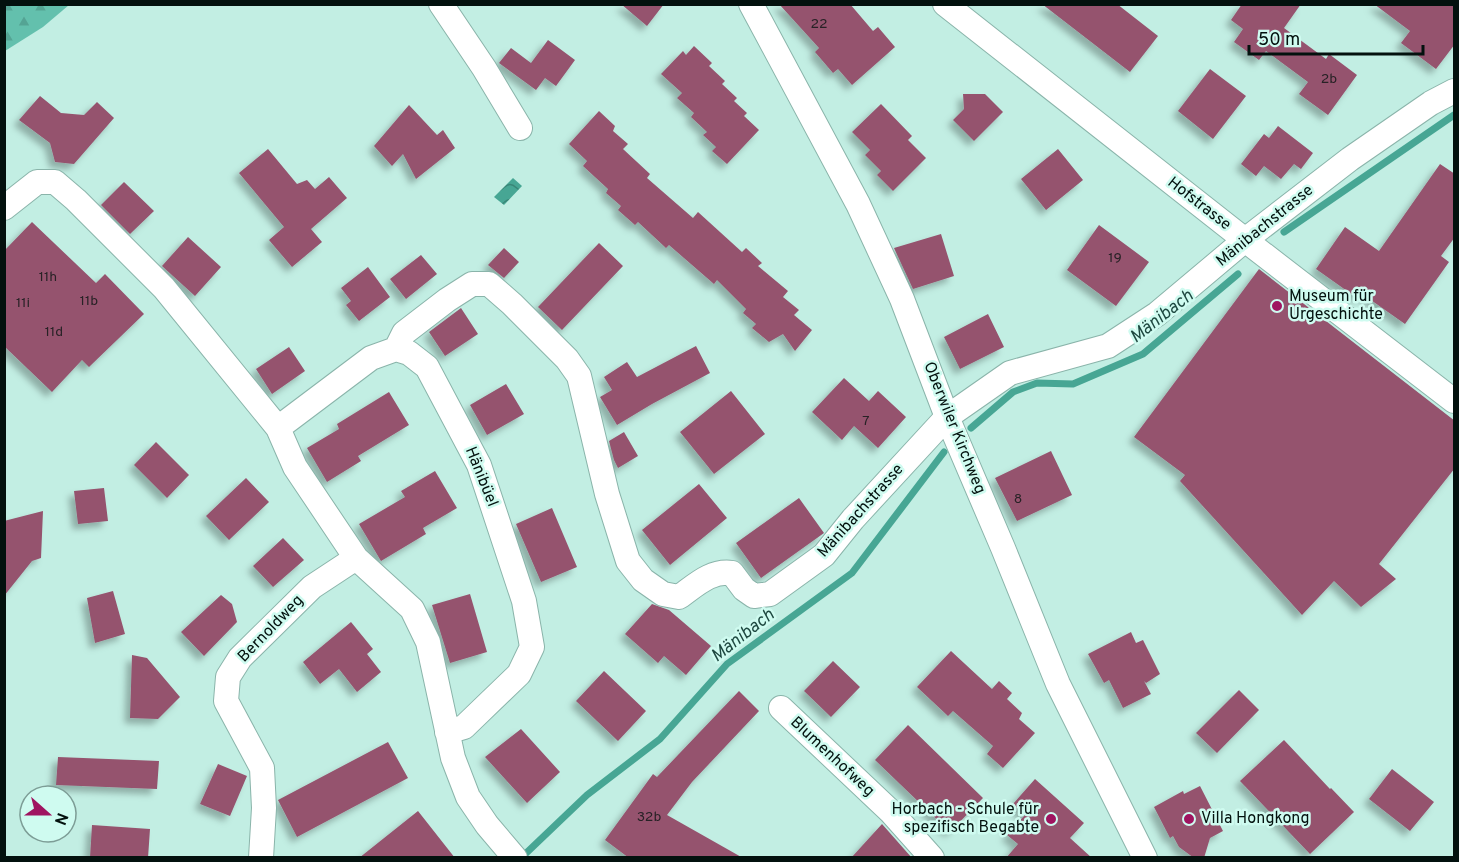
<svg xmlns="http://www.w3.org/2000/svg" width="1459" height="862" font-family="Overpass,sans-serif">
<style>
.forest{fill:url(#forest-firs)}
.water{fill:url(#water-waves)}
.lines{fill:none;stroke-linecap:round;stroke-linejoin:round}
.stream{stroke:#47a694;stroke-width:7}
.building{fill:#95536e;filter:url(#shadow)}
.street-casing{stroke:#8ab4aa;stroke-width:26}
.street{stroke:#fff;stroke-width:24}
.poi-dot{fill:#9f1460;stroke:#cffbf0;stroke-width:2}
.labels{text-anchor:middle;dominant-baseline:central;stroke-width:5;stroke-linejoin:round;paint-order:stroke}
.number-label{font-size:14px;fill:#282226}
.street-label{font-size:16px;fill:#03110e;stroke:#cffbf0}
.poi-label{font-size:16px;fill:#03110e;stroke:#cffbf0;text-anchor:start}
.water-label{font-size:18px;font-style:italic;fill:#1e4840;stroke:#cffbf0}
</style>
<defs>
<pattern id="forest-firs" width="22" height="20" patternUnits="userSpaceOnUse" patternTransform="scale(1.5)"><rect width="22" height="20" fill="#63c0ad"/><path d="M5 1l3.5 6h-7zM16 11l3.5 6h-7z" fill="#54a494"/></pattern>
<pattern id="water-waves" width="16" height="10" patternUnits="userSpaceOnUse" patternTransform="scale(1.5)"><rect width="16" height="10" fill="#47a694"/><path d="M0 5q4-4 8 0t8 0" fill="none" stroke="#398677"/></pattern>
<filter id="shadow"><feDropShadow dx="-5.5" dy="5.5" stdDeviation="3" flood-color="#0004"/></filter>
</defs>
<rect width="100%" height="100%" fill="#c2eee3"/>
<path class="forest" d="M5 4H69V5L43 27 5 51Z"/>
<path class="water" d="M513 178 522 186 504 205 494 197Z"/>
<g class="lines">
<path class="stream" d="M1284 232 1454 115
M971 428 1013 392 1037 383 1073 384 1143 354 1238 274
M521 858 587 795 660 739 727 664 852 573 944 452"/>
</g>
<path class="building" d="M621 4H664L647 26Z
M779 4H850L873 31 878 27 895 47 852 85 838 69 833 73 815 52 819 48Z
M1042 4H1117L1158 36 1130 72Z
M1242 4H1301L1284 28 1326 59 1329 54 1357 75 1328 115 1299 94 1308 82 1266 51 1259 60 1234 42 1243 29 1231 20Z
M1374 4H1455V44L1436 69 1401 43 1410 31Z
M548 40 575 60 556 86 545 78 536 90 499 63 511 48 531 63Z
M694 46 712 63 709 66 725 81 722 84 737 98 734 101 747 113 744 116 759 130 727 164 712 151 716 147 703 135 707 132 691 117 694 113 677 98 682 93 661 74 683 51 686 55Z
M1210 69 1246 96 1213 139 1178 111Z
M963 94H985L1003 112 974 141 953 120 964 109Z
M40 96 61 113 84 115 97 102 114 118 74 164 55 162 50 143 19 120Z
M881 104 912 136 908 140 926 158 893 191 877 175 881 171 865 155 870 150 852 132Z
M409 105 437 135 443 130 455 148 416 179 403 154 392 166 374 146Z
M599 111 615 126 613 131 628 144 623 149 650 174 647 178 693 218 698 212 742 252 746 248 762 263 758 266 788 291 783 297 799 310 794 315 812 330 795 351 783 334 769 342 752 328 756 324 743 313 746 309 717 280 714 284 669 245 666 248 638 222 635 225 618 210 621 206 606 193 608 189 583 166 587 161 569 144Z
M1278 126 1313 153 1301 169 1294 164 1281 179 1264 166 1256 176 1241 164 1264 134 1269 138Z
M268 149 297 184 307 180 315 189 329 177 347 198 311 229 322 242 292 267 269 240 284 227 239 173Z
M1058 149 1083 180 1046 210 1021 179Z
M1440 164 1455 174V237L1441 256 1449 262 1405 324 1361 293 1357 298 1316 269 1345 227 1379 251Z
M124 182 154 211 130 234 101 205Z
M32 222 96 283 105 274 144 314 89 367 82 360 52 392 4 346V251Z
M1099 225 1149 262 1116 306 1067 270Z
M941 234 954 276 913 289 894 248Z
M188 237 221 267 195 296 162 266Z
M599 243 623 266 562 330 538 307Z
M504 248 519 262 504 278 488 265Z
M421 255 437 274 406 299 390 279Z
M368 267 390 297 359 321 346 305 351 301 341 288Z
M1259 269 1455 421V468L1379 564 1396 579 1361 607 1334 581 1302 615 1180 481 1185 475 1134 437Z
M461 308 478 334 445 356 429 332Z
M988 314 1004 347 960 369 944 337Z
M696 346 710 373 652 404 617 425 600 397 612 390 604 377 627 362 637 377Z
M289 347 305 371 272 394 256 369Z
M844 378 869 401 878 391 906 417 878 448 854 426 842 440 812 412Z
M506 384 524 414 487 435 470 405Z
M731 391 765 434 714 474 680 432Z
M389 392 409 425 358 456 361 461 327 482 307 448 339 429 337 424Z
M624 432 638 456 618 468 614 460 609 441Z
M156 442 189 475 167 498 134 465Z
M1051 451 1072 495 1017 521 995 478Z
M435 471 457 508 423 528 426 534 381 561 359 524 405 497 401 491Z
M246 478 269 502 229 540 206 516Z
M699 484 727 518 670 565 642 530Z
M104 488 108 521 78 524 74 491Z
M799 498 824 533 761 578 736 543Z
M552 508 577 567 541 582 516 524Z
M43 511 41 558 32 561 4 596V521Z
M283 538 304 560 273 587 253 566Z
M113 591 125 634 95 643 87 598Z
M470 594 487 652 450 663 432 605Z
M221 595 232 604 237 622 204 656 181 632Z
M652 604 669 610 711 646 686 675 664 656 658 663 625 634Z
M351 622 373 649 367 654 381 672 357 692 339 669 320 684 303 662Z
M1131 632 1136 643 1143 640 1160 674 1146 683 1144 681 1151 694 1123 708 1109 680 1104 683 1088 654Z
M951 651 992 689 999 681 1012 693 1007 699 1022 713 1019 719 1035 733 1003 768 987 754 993 746 953 711 948 716 917 687Z
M132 655 147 658 180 697 158 719 130 718Z
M833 661 860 687 831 717 804 691Z
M604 671 646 711 618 741 576 701Z
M1239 690 1259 710 1217 753 1196 733Z
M739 691 759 711 692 782 667 815 743 858H629L605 840 653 774 657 777Z
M908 725 983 798 950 832 875 760Z
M521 729 560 772 527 803 485 757Z
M1284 740 1330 789 1331 788 1354 812 1310 854 1240 781Z
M388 742 408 778 297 837 278 800Z
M58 757 159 761 157 789 56 785Z
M218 764 247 776 230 816 200 804Z
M1392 769 1434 802 1410 831 1369 799Z
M1035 779 1084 823 1070 838 1092 858H1006L1018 844 1007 835 1025 815 1013 804Z
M1200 786 1223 831 1210 838 1204 858H1194L1179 847 1173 836 1170 838 1154 807 1183 791 1184 794Z
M418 811 455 858H359Z
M882 824 912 858H851Z
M92 825 150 829 148 858H90Z"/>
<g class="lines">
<g class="street-casing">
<path id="street" d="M441 4 484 68 520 128
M751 4 858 204 902 299 947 417 1003 548 1058 684 1145 858
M945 4 1245 240 1454 401
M4 208 37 182H55L76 200 164 288 278 428 295 467 356 558 412 609 428 642 453 758 468 797 487 825 515 858
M396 349 404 333 447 300 472 284H489L512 304 567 359 579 376 607 494 628 561 643 580 663 594 679 597C696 585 711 570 732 573L744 589 754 596 770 594 824 555 853 519 947 417 1010 373 1108 346 1157 314 1245 240 1350 159 1431 103 1454 91
M278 428 371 358 396 349 409 353 427 367 479 465 524 601 532 647 519 674 464 727 447 732
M781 708 891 812 932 858
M261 858 264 808 262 768 226 701 228 677 240 658 312 587 356 558"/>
</g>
<use href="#street" class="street"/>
</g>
<g class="poi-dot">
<circle cx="1277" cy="306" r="6"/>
<circle cx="1051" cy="819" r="6"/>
<circle cx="1189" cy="819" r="6"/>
</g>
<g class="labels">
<g class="number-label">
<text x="819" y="24">22</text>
<text x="1329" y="79">2b</text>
<text x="1115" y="258">19</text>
<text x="48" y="277">11h</text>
<text x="89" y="301">11b</text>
<text x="23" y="303">11i</text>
<text x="54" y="332">11d</text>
<text x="866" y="421">7</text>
<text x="1018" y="499">8</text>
<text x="649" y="817">32b</text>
</g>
<g class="street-label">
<text transform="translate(1199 204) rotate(38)">Hofstrasse</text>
<text transform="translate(1265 226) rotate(-39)">Mänibachstrasse</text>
<text transform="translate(954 428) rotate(68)">Oberwiler Kirchweg</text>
<text transform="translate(481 477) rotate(68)">Hänibüel</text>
<text transform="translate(861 511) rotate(-48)">Mänibachstrasse</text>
<text transform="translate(271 629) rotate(-46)">Bernoldweg</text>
<text transform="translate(832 757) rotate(43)">Blumenhofweg</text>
</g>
<g class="poi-label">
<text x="1289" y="297">Museum für<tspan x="1289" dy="18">Urgeschichte</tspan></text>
<text x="1039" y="810" text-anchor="end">Horbach - Schule für<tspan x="1039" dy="18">spezifisch Begabte</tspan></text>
<text x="1201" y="819">Villa Hongkong</text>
</g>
<g class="water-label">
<text transform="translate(1162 317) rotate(-38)">Mänibach</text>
<text transform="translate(743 636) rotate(-38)">Mänibach</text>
</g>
</g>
<rect width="1459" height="862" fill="none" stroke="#03110e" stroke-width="12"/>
<g transform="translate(48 814) rotate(111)"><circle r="28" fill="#cffbf0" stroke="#7d9d96" stroke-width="1.5"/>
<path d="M0-4.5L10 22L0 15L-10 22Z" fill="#9f1460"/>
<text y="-9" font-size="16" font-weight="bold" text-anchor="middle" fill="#03110e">N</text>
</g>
<path d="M1249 45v9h174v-9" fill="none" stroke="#03110e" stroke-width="3"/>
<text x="1258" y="45" font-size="18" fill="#03110e" stroke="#cffbf0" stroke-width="4.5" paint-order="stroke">50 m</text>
</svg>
